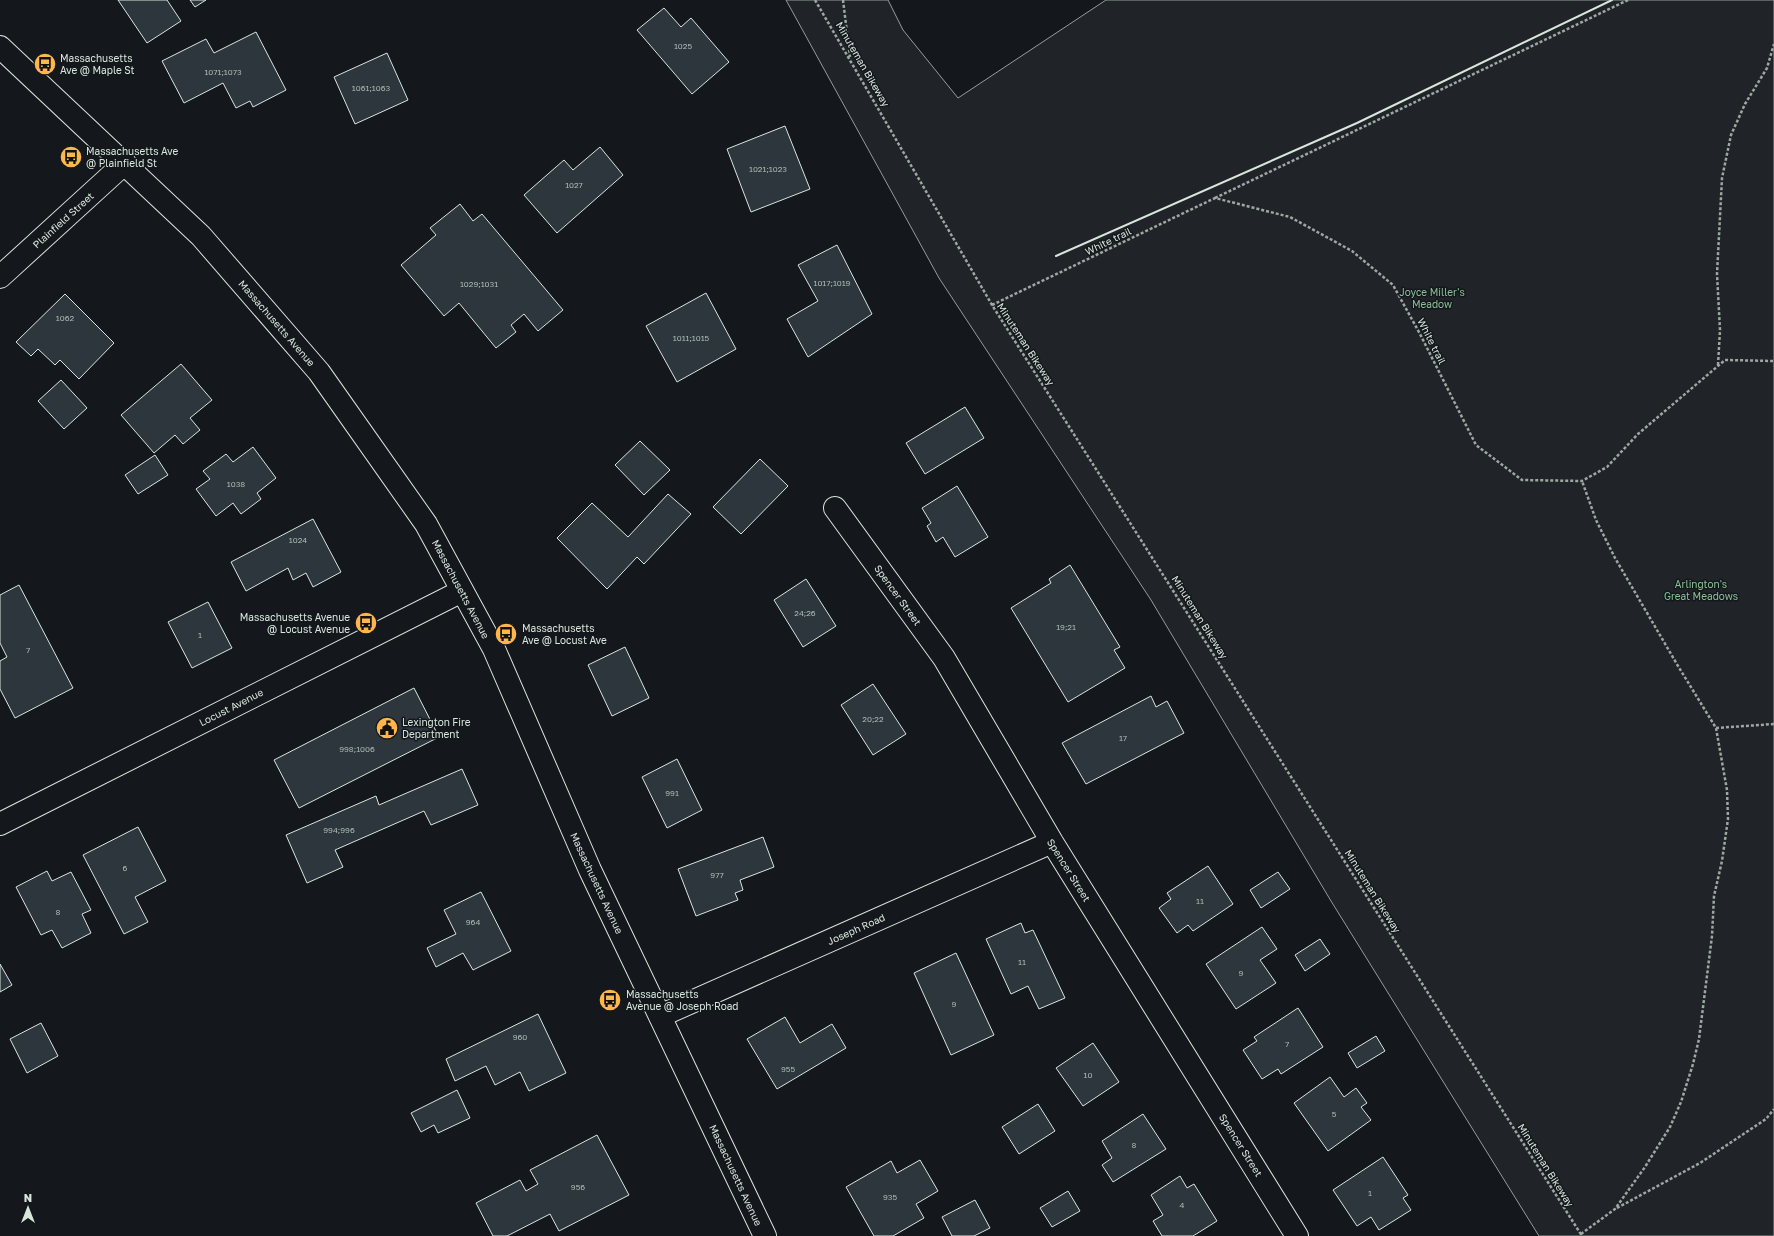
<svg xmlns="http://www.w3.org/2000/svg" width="1774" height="1236" font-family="'Golos Text',sans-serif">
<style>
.green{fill:#202428;stroke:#939e99}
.building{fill:#2c363c;stroke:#d8e6dc}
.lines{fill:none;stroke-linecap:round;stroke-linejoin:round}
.minor-casing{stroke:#d8e6dc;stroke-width:24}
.tertiary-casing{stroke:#d8e6dc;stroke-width:24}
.primary-casing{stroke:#d8e6dc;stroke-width:24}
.path{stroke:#9da8a2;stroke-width:2.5;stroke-dasharray:3 2;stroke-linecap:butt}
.minor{stroke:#14181c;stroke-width:22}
.tertiary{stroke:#14181c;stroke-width:22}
.primary{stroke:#14181c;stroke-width:22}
.wall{stroke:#d8e6dc;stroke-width:2}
.labels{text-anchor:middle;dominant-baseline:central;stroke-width:3;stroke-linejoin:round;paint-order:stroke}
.number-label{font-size:8px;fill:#adbab4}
.poi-label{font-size:10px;fill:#d8e6dc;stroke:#14181c;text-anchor:start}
.street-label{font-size:10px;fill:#d8e6dc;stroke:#14181c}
.park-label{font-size:10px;fill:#8ac095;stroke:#14181c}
</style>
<rect width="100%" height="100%" fill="#14181c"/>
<path class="green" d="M786 0H888L903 30 958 98 1106 0H1774V1236H1539L1331 901 1151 600 939 278Z"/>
<path class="building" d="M118 0H167L181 21 147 43Z
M190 0H206L195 7Z
M664 8 681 27 691 18 729 62 692 94 637 30Z
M256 32 286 90 253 107 250 101 236 108 223 83 184 103 162 61 206 39 214 53Z
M387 53 408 100 355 124 334 77Z
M785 126 810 189 751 212 727 149Z
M600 147 623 175 557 233 524 195 564 160 573 170Z
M460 204 473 221 482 214 563 310 538 331 524 314 511 325 516 332 496 348 459 303 444 316 401 265 436 235 430 228Z
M837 245 872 314 808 357 787 319 818 301 798 265Z
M706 293 736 349 677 382 646 326Z
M65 294 114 343 79 379 60 360 55 365 38 349 31 356 16 342Z
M181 364 212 400 190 418 200 430 183 444 175 435 154 453 121 415Z
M61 380 87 408 64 429 38 401Z
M965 407 984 438 925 474 906 443Z
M640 441 670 470 644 495 615 465Z
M253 447 276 478 257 493 261 499 241 514 233 503 216 516 196 489 210 479 203 471 226 454 233 462Z
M155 455 168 475 138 494 125 475Z
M760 459 788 486 741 534 713 507Z
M957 486 988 537 955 557 943 537 936 542 927 526 931 523 922 508Z
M668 494 691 514 644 564 637 557 607 589 557 538 592 503 628 537Z
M313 519 341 572 313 587 306 573 293 580 288 568 246 591 231 562Z
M1070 565 1120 647 1114 650 1125 668 1068 702 1011 608 1051 583 1049 579Z
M806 579 836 626 803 647 774 600Z
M19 585 73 688 15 718 0 689V661L7 657 0 643V595Z
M208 602 232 648 192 668 168 622Z
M625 647 649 698 612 716 588 665Z
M873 684 906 734 873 755 841 705Z
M414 688 439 737 299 808 274 760Z
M1151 696 1156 707 1167 701 1184 733 1086 784 1062 743Z
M677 759 702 810 667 828 642 777Z
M462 769 478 805 431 825 424 811 335 850 343 867 307 883 286 835 376 796 379 805Z
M138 827 166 881 135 897 148 922 124 934 83 855Z
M763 837 774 867 740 880 743 890 735 893 738 900 696 916 678 869Z
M1208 866 1233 904 1193 931 1188 925 1177 933 1159 908 1171 899 1167 893Z
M47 871 52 881 71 872 91 910 82 914 91 933 62 948 52 930 41 935 16 887Z
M1278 872 1290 889 1261 908 1250 890Z
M481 892 511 951 473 970 463 953 436 967 427 948 456 934 444 910Z
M1021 923 1025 933 1033 930 1065 998 1039 1009 1028 986 1011 994 986 939Z
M1262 927 1277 949 1260 960 1276 983 1236 1009 1206 964Z
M1320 939 1330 954 1305 971 1295 955Z
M956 953 994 1035 951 1055 914 973Z
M0 964 12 985 0 992Z
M1298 1008 1323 1047 1281 1074 1278 1069 1262 1079 1243 1050 1257 1041 1254 1037Z
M538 1014 566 1073 529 1091 520 1072 495 1085 486 1066 455 1081 446 1059Z
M785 1017 800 1043 832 1024 846 1048 777 1089 747 1039Z
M41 1023 58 1056 27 1073 10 1039Z
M1376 1036 1385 1051 1357 1068 1348 1053Z
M1093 1043 1119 1082 1083 1106 1056 1068Z
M1330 1077 1344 1097 1356 1088 1367 1103 1361 1107 1371 1120 1328 1151 1294 1103Z
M457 1090 470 1118 438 1133 434 1125 421 1132 411 1113Z
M1038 1104 1055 1131 1019 1154 1002 1127Z
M1143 1114 1166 1149 1113 1182 1102 1165 1112 1158 1102 1141Z
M597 1135 629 1195 559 1231 550 1214 507 1236H493L476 1203 520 1180 526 1191 538 1184 530 1170Z
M1383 1157 1408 1195 1403 1198 1411 1210 1379 1230 1371 1217 1357 1226 1333 1190Z
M920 1160 938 1191 916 1204 924 1218 893 1236H874L846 1187 891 1161 897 1173Z
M1180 1176 1187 1188 1194 1184 1217 1221 1193 1236H1162L1153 1221 1163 1215 1151 1195Z
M1068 1191 1080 1211 1052 1227 1040 1208Z
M975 1200 990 1228 974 1236H952L942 1217Z"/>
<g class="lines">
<g class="minor-casing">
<path id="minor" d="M0 277 125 163
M835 508 944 658 1052 842 1297 1236
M660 1016 1052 842"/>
</g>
<g class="tertiary-casing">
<path id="tertiary" d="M0 824 462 591"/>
</g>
<g class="primary-casing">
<path id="primary" d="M0 47 201 236 319 372 426 524 494 649 590 870 765 1236"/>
</g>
<path class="path" d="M815 0 992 305 1582 1236
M843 0 850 57
M1215 198 1628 0
M992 305 1215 198 1290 217 1352 251 1393 285 1420 334 1476 445 1522 480 1582 481 1607 467 1638 434 1725 360 1774 361
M1718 365 1720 330 1717 274 1722 178 1731 135 1745 104 1767 68 1774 44
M1716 728 1774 724
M1617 1208 1700 1163 1766 1119 1774 1109
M1581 1234 1615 1209 1645 1167 1670 1127 1681 1102 1693 1064 1699 1039 1712 936 1714 896 1722 861 1728 819 1727 790 1716 728 1678 666 1615 558 1596 520 1582 481"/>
<use href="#minor" class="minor"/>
<use href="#tertiary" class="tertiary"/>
<use href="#primary" class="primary"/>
<path class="wall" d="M1056 256 1357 123 1612 0"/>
</g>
<defs>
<g id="bus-disc" transform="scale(1.15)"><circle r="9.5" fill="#ffb74d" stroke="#14181c"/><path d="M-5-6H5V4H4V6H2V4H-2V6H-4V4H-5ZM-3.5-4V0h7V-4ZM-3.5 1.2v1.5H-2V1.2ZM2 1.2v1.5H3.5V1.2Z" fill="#111"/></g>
<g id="civic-disc" transform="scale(1.15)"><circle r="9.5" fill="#ffb74d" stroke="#14181c"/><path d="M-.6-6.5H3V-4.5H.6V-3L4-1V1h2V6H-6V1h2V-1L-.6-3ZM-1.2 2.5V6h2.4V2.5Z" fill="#111"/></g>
</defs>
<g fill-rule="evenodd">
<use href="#bus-disc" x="45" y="64"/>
<use href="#bus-disc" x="71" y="157"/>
<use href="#bus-disc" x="366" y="623"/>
<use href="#bus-disc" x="506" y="634"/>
<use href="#civic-disc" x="387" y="728"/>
<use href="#bus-disc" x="610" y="1000"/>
</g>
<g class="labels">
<g class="number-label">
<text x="683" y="46">1025</text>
<text x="223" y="72">1071;1073</text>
<text x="371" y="88">1061;1063</text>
<text x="768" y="169">1021;1023</text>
<text x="574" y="185">1027</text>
<text x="832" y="283">1017;1019</text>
<text x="479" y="284">1029;1031</text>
<text x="65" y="318">1062</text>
<text x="691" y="338">1011;1015</text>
<text x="236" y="484">1038</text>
<text x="298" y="540">1024</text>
<text x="805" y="613">24;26</text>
<text x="1066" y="627">19;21</text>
<text x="200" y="635">1</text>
<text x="28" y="650">7</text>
<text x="873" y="719">20;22</text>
<text x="1123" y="738">17</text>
<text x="357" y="749">998;1006</text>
<text x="672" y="793">991</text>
<text x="339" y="830">994;996</text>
<text x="125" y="868">6</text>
<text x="717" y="875">977</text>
<text x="1200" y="901">11</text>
<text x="58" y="912">8</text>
<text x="473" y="922">964</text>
<text x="1022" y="962">11</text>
<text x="1241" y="973">9</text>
<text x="954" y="1004">9</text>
<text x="520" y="1037">960</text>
<text x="1287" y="1044">7</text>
<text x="788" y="1069">955</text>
<text x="1088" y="1075">10</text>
<text x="1334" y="1114">5</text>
<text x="1134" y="1145">8</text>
<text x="578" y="1187">956</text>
<text x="1370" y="1193">1</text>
<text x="890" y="1197">935</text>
<text x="1182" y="1205">4</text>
</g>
<g class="poi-label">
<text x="60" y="58">Massachusetts<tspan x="60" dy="12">Ave @ Maple St</tspan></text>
<text x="86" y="151">Massachusetts Ave<tspan x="86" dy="12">@ Plainfield St</tspan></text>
<text x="350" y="617" text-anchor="end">Massachusetts Avenue<tspan x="350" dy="12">@ Locust Avenue</tspan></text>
<text x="522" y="628">Massachusetts<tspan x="522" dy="12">Ave @ Locust Ave</tspan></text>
<text x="402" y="722">Lexington Fire<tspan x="402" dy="12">Department</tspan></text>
<text x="626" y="994">Massachusetts<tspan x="626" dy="12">Avenue @ Joseph Road</tspan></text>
</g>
<g class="street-label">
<text transform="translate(863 64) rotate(60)">Minuteman Bikeway</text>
<text transform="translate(63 220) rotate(-42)">Plainfield Street</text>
<text transform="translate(1108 241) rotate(-26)">White trail</text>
<text transform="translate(277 323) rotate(49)">Massachusetts Avenue</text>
<text transform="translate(1432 341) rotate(63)">White trail</text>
<text transform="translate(1026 344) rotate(57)">Minuteman Bikeway</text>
<text transform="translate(461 589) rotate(62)">Massachusetts Avenue</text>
<text transform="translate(898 595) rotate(54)">Spencer Street</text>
<text transform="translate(1200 617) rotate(58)">Minuteman Bikeway</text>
<text transform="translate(231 707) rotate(-27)">Locust Avenue</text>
<text transform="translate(1069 870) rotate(58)">Spencer Street</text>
<text transform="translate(597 883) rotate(65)">Massachusetts Avenue</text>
<text transform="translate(1373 891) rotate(58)">Minuteman Bikeway</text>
<text transform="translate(856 929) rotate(-24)">Joseph Road</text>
<text transform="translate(1241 1145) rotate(58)">Spencer Street</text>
<text transform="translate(1546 1165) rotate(58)">Minuteman Bikeway</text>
<text transform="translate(736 1175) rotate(65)">Massachusetts Avenue</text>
</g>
<g class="park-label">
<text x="1432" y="292">Joyce Miller's<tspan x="1432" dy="12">Meadow</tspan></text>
<text x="1701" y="584">Arlington's<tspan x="1701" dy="12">Great Meadows</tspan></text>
</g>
</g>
<g transform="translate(28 1208)" stroke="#14181c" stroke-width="3" paint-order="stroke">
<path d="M0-3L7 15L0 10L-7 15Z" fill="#d8e6dc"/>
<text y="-6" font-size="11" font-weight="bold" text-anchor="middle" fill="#d8e6dc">N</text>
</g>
</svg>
